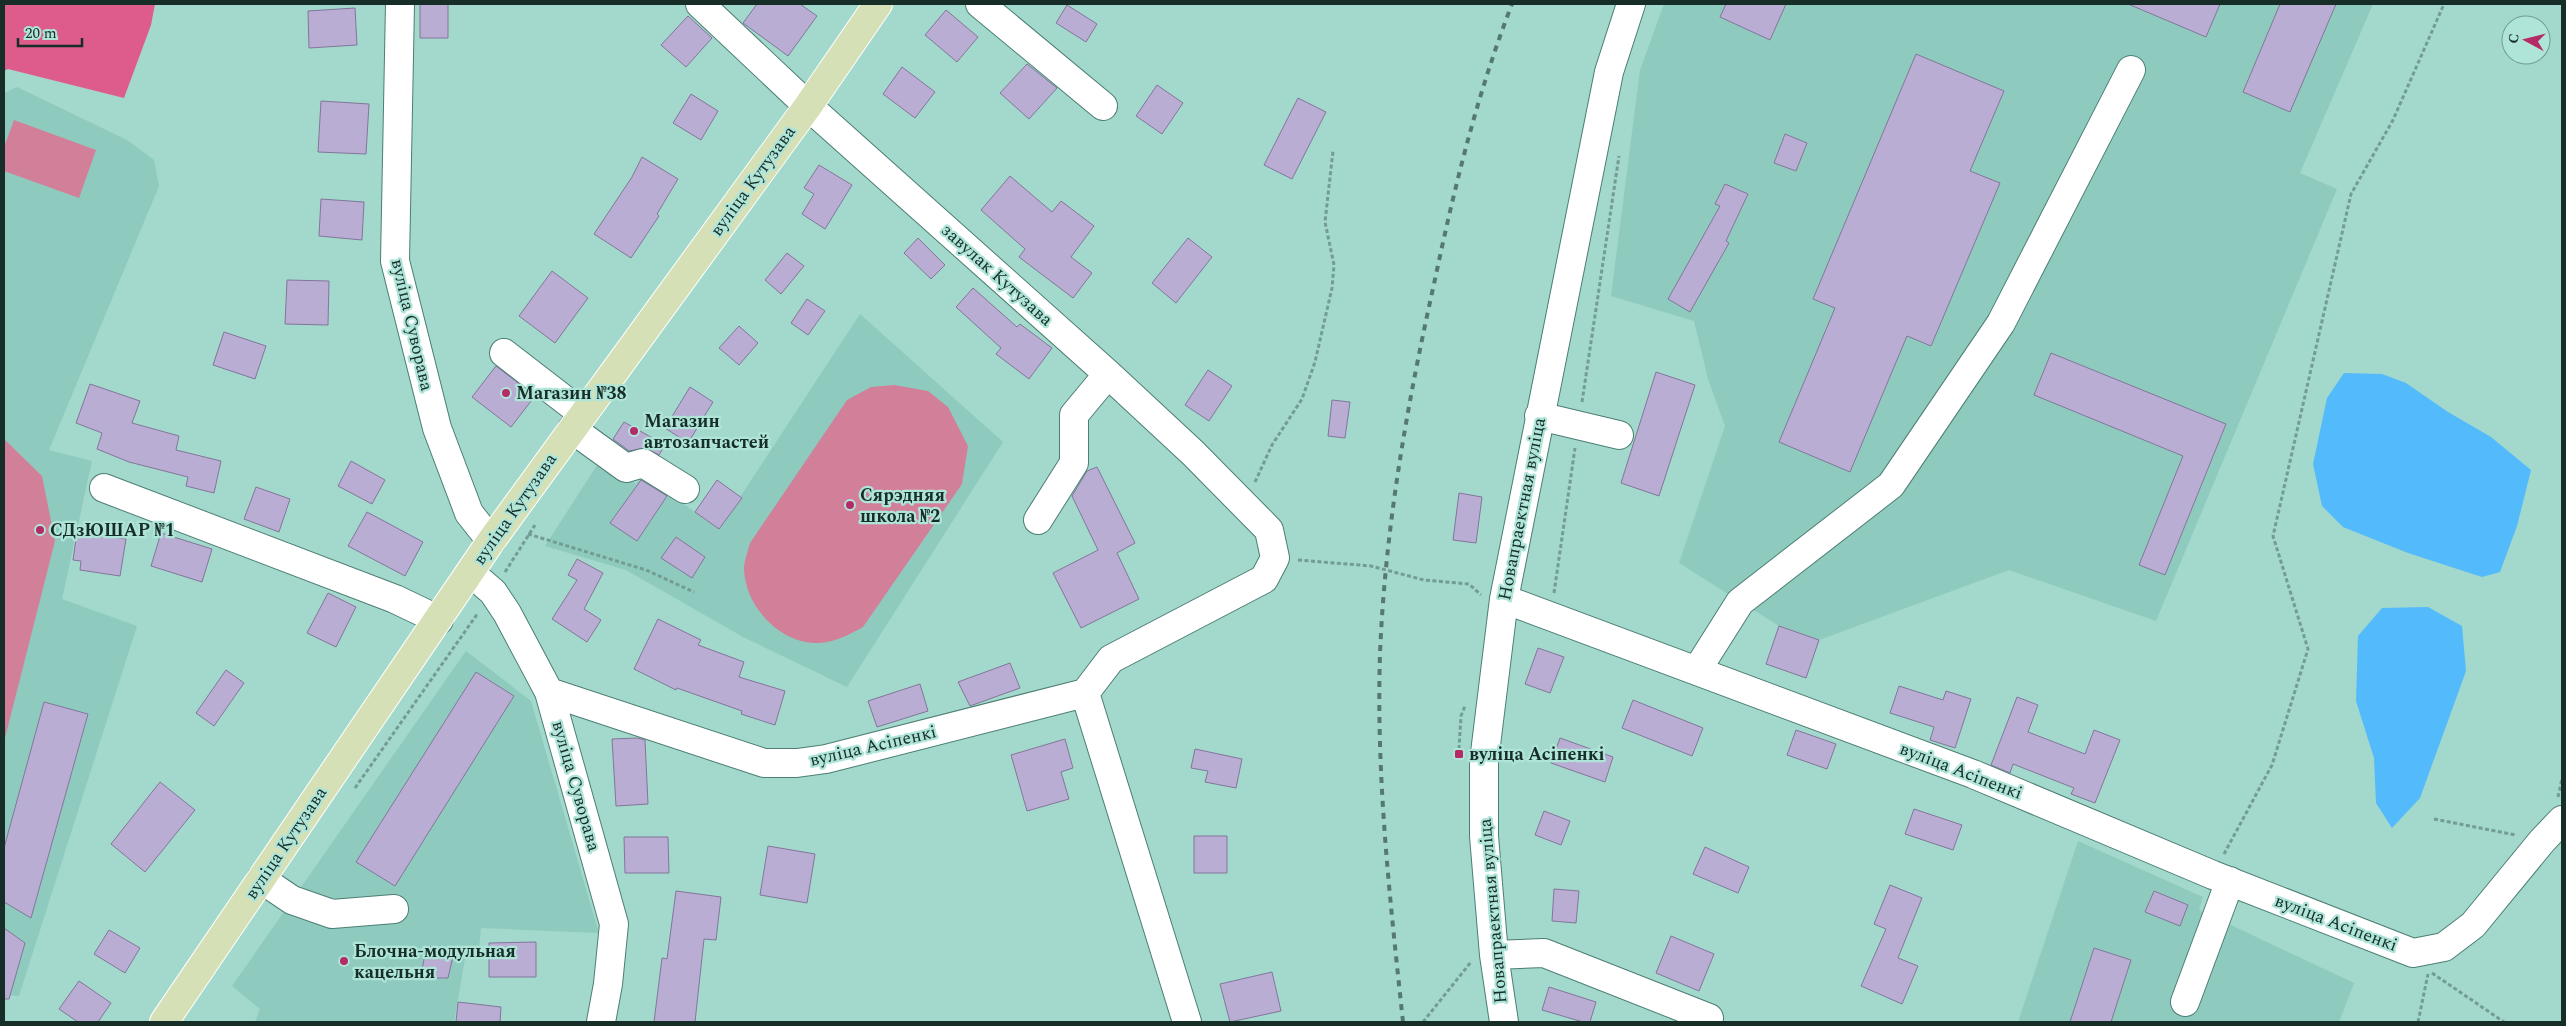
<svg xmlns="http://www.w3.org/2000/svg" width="2566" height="1026" font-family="Spectral,serif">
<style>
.built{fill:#8ecbbe}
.green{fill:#d27f99}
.forest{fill:#dd5c8c}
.water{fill:#53bafb}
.building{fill:#b9add4;stroke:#82769a}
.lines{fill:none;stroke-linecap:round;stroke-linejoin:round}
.minor-casing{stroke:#4c7e74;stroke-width:30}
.major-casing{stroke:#fff;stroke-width:30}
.path{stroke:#739d94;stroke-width:3;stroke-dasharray:4 2.5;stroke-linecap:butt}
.minor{stroke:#fff;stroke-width:28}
.major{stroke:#d6e0b6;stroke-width:28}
.rail{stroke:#557870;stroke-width:4;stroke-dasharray:6 6;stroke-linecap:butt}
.poi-dot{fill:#b52b67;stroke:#afe5d9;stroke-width:2}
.labels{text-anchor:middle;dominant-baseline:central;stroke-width:4.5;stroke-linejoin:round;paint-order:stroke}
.street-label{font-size:18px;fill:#172d28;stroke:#afe5d9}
.poi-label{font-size:18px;font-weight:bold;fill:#172d28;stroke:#afe5d9;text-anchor:start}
</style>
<rect width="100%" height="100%" fill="#a3d8cc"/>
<path class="built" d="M1664 4H2373L2300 173 2337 189 2156 621 2009 570 1819 640 1779 626 1679 563 1725 426 1708 379 1694 321 1611 296 1640 70Z
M17 87 127 140 154 160 159 186 49 450 92 461 62 599 137 626 19 996 4 995V93Z
M860 314 1003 442 847 687 743 637 626 570 545 546 601 459 636 484 643 475 719 529Z
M466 651 531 701 599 933 481 928 479 949 467 947 454 1022H255L260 1009 232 986Z
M2078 841 2203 897 2199 910 2354 983 2339 1022H2018Z"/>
<path class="green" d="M14 120 96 150 79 198 4 171V147Z
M894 385 928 391 948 407 968 446 962 484 863 627C850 634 836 642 820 643 780 645 743 605 744 566 745 559 748 550 750 543L847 400 871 387Z
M4 439 42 476 55 541 4 742Z"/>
<path class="forest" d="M4 4H155L151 25 124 98 8 69 4 71Z"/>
<path class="water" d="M2344 373 2382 374 2406 383 2448 412 2491 437 2531 470 2517 526 2500 572 2482 577 2408 553 2343 527 2322 506 2313 464 2327 398Z
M2428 607 2462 626 2466 671 2420 798 2392 828 2376 803 2374 758 2356 701 2358 636 2382 608Z"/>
<path class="building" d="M420 4H448V38H420Z
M757 4H800L817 16 788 56 743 23Z
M1726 4H1786L1770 40 1720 17Z
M2128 4H2220L2206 37Z
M2280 4H2336L2290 112 2243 92Z
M1067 5 1097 24 1086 42 1056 23Z
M355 8 357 45 309 48 308 11Z
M946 10 978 37 957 62 925 35Z
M688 16 712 38 686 67 661 45Z
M1916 54 2004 91 1970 171 2000 183 1931 346 1907 336 1850 472 1779 442 1835 308 1813 299Z
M1027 64 1057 88 1029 119 1000 93Z
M902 67 935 92 915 118 883 94Z
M1157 85 1183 103 1162 134 1136 116Z
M691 94 718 111 701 140 673 123Z
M1298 98 1326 112 1292 179 1264 165Z
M321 101 369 104 366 154 318 152Z
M1785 134 1807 143 1796 171 1774 163Z
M642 157 678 179 657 214 659 216 631 258 594 234 632 177Z
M819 165 852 185 825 229 802 214 814 194 804 188Z
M1010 176 1052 212 1061 201 1094 226 1071 257 1092 273 1073 298 1019 257 1025 249 981 210Z
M1725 184 1748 194 1726 241 1729 243 1690 312 1668 299 1720 206 1715 204Z
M321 199 364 202 362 240 319 236Z
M918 238 945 265 931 279 904 253Z
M1188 238 1212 257 1176 303 1152 283Z
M787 253 804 266 781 294 765 280Z
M552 271 588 298 555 343 519 316Z
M287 280 329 281 328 325 285 324Z
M973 288 1017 327 1020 324 1052 348 1029 379 996 354 1001 348 956 307Z
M807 299 825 311 808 335 791 323Z
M739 326 758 343 739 365 719 348Z
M224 332 266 346 255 379 213 365Z
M2051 353 2226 424 2165 575 2139 565 2183 456 2034 395Z
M496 366 535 396 511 427 472 397Z
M1208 370 1232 386 1209 421 1185 405Z
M1656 372 1695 385 1659 496 1621 483Z
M90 384 140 401 132 423 179 436 176 450 221 461 214 493 186 486 188 477 129 462 97 449 102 433 76 423Z
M690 387 713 402 688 443 665 428Z
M1332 400 1350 402 1345 438 1328 436Z
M624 422 665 445 659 455 645 448 629 451 613 439Z
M351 461 385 480 372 504 338 486Z
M1097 467 1135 543 1117 553 1139 599 1081 628 1053 573 1098 550 1072 496 1087 471Z
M641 480 667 496 637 541 610 523Z
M717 480 742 498 719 529 695 512Z
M256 487 290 499 279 532 244 519Z
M1459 493 1482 497 1476 543 1453 540Z
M367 512 423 542 405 576 348 546Z
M77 532 126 539 120 576 80 570 81 561 73 560Z
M161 533 212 549 202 582 151 566Z
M676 537 705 557 692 578 661 558Z
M577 559 603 573 584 609 601 620 587 642 552 619 577 580 568 575Z
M328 593 356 607 336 647 307 633Z
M658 619 701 640 698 645 744 662 739 677 785 691 775 725 741 714 742 711 677 688 676 690 634 669Z
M1779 626 1819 640 1806 678 1766 664Z
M1538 648 1564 657 1550 693 1525 684Z
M1010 663 1020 688 970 706 958 682Z
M226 670 244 683 214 726 196 713Z
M476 672 514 696 395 886 356 862Z
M920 684 928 711 877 727 868 701Z
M1899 686 1943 700 1946 691 1971 699 1955 748 1930 740 1934 727 1890 713Z
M2017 697 2038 705 2028 732 2085 754 2094 730 2120 740 2095 803 2071 794 2074 788 2013 764 2010 773 1991 765Z
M1633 700 1703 728 1692 756 1622 728Z
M44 702 88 714 31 918 4 902V848Z
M1796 730 1836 744 1827 769 1787 755Z
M637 738 645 740 648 804 616 806 612 739Z
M1560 738 1613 757 1605 782 1551 763Z
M1065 739 1073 768 1061 772 1069 799 1027 811 1011 755Z
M1195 749 1242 759 1236 788 1205 782 1208 771 1191 768Z
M160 782 195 810 145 872 111 844Z
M1914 809 1962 825 1953 850 1905 834Z
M1544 811 1570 821 1561 845 1535 835Z
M1194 836H1227V873H1194Z
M624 837H668L669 873H625Z
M768 846 815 854 807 903 760 895Z
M1705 847 1749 867 1738 893 1693 874Z
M1890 885 1922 898 1898 958 1918 966 1902 1004 1861 986 1886 929 1874 924Z
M1554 889 1579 891 1576 923 1552 921Z
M676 891 721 897 716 940 704 939 695 1022H654L662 958 667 959Z
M2154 891 2188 905 2180 926 2145 912Z
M4 928 25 943 9 999H4Z
M109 930 140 948 125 973 94 954Z
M1671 936 1714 954 1699 991 1656 973Z
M536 942V977H489V943Z
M427 946 454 952 448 978H420Z
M2094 948 2131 960 2111 1022H2070Z
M1272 972 1281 1011 1230 1022 1220 984Z
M79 981 111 1003 98 1022H78L59 1009Z
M1549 987 1596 1002 1590 1022H1583L1542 1010Z
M458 1002 501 1007 500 1022H456Z"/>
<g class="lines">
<g class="minor-casing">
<path id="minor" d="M400 4 395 261 437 428 469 513 491 541
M700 4 808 106 1108 374 1193 453 1269 530 1275 558 1264 579 1111 659 1085 693 1187 1022
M980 4 1103 106
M504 353 583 414
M1539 416 1619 435
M572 429 626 468 643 463 685 489
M104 488 395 599 439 620
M1038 520 1074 463V415L1108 374
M471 573 493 592 507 613 549 692 614 924 608 984 601 1022
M1504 599 1973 774 2213 875 2413 953 2444 947 2473 925 2542 841 2562 820
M1697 670 1740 602 1891 485 2001 323 2131 70
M549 692 764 763H797L826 759 1085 693
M261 879 292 900 332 914 394 909
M1494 955 1544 953 1709 1018
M2185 1002 2230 881
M1504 1022 1494 955 1484 836V761L1504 599 1609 72 1631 4"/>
</g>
<g class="major-casing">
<path id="major" d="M164 1022 491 541 808 106 878 4"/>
</g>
<path class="path" d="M1582 402 1619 156
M1255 482 1272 445 1302 399 1315 362 1332 288 1334 265 1325 222 1333 151
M528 534 646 570 694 592
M1298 560 1371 566 1424 580 1469 584 1481 595
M505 572 535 525
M1554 593 1575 448
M1459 749 1461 716 1465 706
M355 788 478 613
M2558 797 2562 779
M2434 819 2516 835
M2224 854 2272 765 2308 649 2273 536 2351 194 2393 120 2444 4
M2432 973 2504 1022
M1423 1022 1471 962
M2418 1022 2428 974"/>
<use href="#minor" class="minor"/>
<use href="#major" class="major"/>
<path class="rail" d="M1403 1022C1390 900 1376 777 1380 654 1385 529 1407 405 1434 284 1454 189 1477 94 1512 4"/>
</g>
<g class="poi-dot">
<circle cx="506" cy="393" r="5"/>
<circle cx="634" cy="431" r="5"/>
<circle cx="850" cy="505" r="5"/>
<circle cx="40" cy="530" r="5"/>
<rect x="1454" y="749" width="10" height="10" rx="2.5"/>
<circle cx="344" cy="961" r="5"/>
</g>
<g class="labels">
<g class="street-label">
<text transform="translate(753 181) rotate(-54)">вуліца Кутузава</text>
<text transform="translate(997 275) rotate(42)">завулак Кутузава</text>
<text transform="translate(412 325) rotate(77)">вуліца Суворава</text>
<text transform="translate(515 509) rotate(-55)">вуліца Кутузава</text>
<text transform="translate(1522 509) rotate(-79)">Новапраектная вуліца</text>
<text transform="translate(873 746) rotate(-13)">вуліца Асіпенкі</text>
<text transform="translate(1961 771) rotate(21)">вуліца Асіпенкі</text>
<text transform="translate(576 786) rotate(74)">вуліца Суворава</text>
<text transform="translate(286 843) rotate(-56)">вуліца Кутузава</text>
<text transform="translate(1493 911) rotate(-95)">Новапраектная вуліца</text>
<text transform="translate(2336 923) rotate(21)">вуліца Асіпенкі</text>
</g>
<g class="poi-label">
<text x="516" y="393">Магазин №38</text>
<text x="644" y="421">Магазин<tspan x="644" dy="21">автозапчастей</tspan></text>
<text x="860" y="495">Сярэдняя<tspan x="860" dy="21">школа №2</tspan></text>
<text x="50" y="530">СДзЮШАР №1</text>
<text x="1469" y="754">вуліца Асіпенкі</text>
<text x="354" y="951">Блочна-модульная<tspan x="354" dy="21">кацельня</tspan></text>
</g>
</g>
<rect width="2566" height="1026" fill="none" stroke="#172d28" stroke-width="10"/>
<g transform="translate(2526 40) rotate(277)"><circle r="24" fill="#afe5d9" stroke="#729b92"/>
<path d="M0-4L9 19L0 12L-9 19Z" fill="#b52b67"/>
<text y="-8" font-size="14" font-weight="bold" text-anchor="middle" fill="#172d28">С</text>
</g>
<path d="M18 38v8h64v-8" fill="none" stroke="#172d28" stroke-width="2.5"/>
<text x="25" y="38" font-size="15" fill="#172d28" stroke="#afe5d9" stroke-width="4" paint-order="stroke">20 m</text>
</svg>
